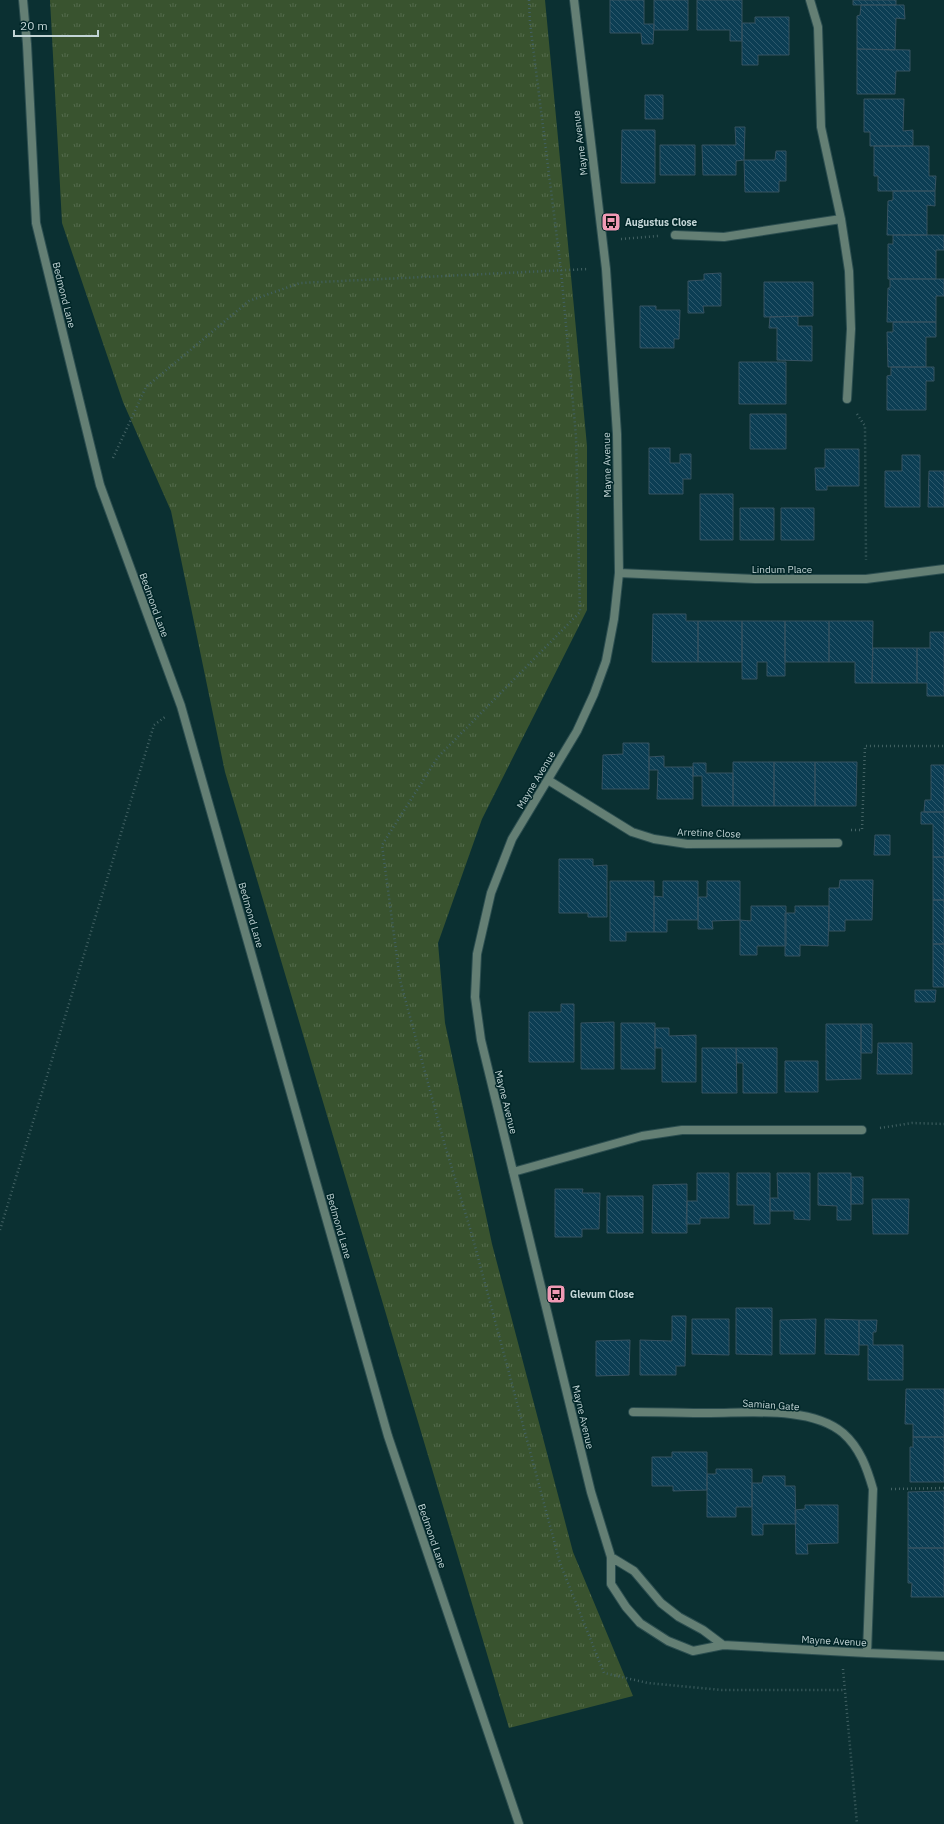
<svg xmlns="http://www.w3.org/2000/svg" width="944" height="1824" font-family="'IBM Plex Sans',sans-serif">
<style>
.park{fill:url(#park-tufts)}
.building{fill:url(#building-back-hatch);stroke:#375261}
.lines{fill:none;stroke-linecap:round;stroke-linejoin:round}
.minor-casing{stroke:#2c4e50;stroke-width:10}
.tertiary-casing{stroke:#2c4e50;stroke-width:10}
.path{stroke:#436264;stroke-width:2.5;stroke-dasharray:1 3;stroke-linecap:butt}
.minor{stroke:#647f74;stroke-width:8}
.tertiary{stroke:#647f74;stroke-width:8}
.labels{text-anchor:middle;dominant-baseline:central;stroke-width:3;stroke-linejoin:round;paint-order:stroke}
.street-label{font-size:10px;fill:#c3d5d6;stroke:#012628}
.poi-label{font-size:10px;font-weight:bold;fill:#c3d5d6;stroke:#012628;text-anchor:start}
</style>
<defs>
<pattern id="park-tufts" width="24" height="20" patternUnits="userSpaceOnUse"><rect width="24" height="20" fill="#39532f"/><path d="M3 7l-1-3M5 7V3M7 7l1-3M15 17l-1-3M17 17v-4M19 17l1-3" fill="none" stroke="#546b4c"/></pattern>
<pattern id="building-back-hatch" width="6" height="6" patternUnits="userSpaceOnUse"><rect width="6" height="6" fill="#0c3e54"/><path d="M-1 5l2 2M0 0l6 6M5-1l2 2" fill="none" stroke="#2e596c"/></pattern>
</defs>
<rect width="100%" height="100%" fill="#0b3032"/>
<path class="park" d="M50 0H545L587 446V610L482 819 438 943 445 1023 492 1244 573 1552 633 1696 509 1728 225 772 171 511 123 402 62 223Z"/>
<path class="building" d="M610 0H644V24H654L653 44H642L641 33H610Z
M654 0H688V30H654Z
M697 0H742V41H730V30H697Z
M853 0H896V5H853Z
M861 5H904L905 19 896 18 895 50 857 49V16L860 15Z
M755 17H789V55H758V65H742V23H755Z
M857 49 910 50V71H896L895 94H857Z
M645 95H663V119H645Z
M864 99H904L903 131 913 130V146H870V132H864Z
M735 127H745L744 160 736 161V175H703L702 145H736Z
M622 130H655V183H621Z
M660 145H695V175H660Z
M874 146H929V176H936L935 191H878V176H874Z
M776 151H786V181H779V192H745L744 160H775Z
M893 191H935V206L927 205V235H887L888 201 893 200Z
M893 235H944V250H936V279H888V244H893Z
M721 273V306H703L704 313H688V281L704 280V274Z
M890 279H944V296H936V322H887L888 288H890Z
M764 282H813V316L764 317Z
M640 306H656V310H680L679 339H674V348H640Z
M798 316V326H812V361L777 360V328H769L770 317Z
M893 322H936V337H926V367H888L887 332H893Z
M739 362H786V404H739Z
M891 367H934V381H926V410H887V376L891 375Z
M750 414H786V449H750Z
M649 448H670V463H680V454H691V479H683V494H649Z
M825 449H859V486H827V490H816L815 468H825Z
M902 455H920V507H885V471H902Z
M929 471H944V507H928Z
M700 494H733V540H700Z
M740 508H774V540H740Z
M781 508H814V540H781Z
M653 614H686V621H698V662H652Z
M698 621H742V662H698Z
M742 621H785V676H767V662H757V679H742Z
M785 621H829V662H785Z
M829 621H873L872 683H855V662H829Z
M930 632H944V696H927V683H917V648H930Z
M873 648H917V683H872Z
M623 743H649V789H602L603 755 623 754Z
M664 756V767H693V799H657L658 770H649V757Z
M733 762H774V806H733Z
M774 762H815V806H774Z
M815 762H857L856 806H815Z
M693 763H706V773H733V806H702V776H693Z
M931 765H944V812H924L925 800H931Z
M921 812H944V857H933V824H921Z
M875 835H890V855H874Z
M933 857H944V900H933Z
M559 859H593V866L607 865V917H588V913H559Z
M840 880H873L872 920H845V931H829V888H839Z
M610 881H654V932H626V941H610Z
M663 881H698V920H667V932H654V896L663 897Z
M707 881H740V920L712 921 713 929H698V897H707Z
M933 900H944V944H933Z
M751 906H786V946H757V955H740V920L751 921Z
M795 906H829L828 946 800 945V956H785V913H795Z
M933 944H944V987H933Z
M915 990H936L935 1002H915Z
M561 1004H574V1062H529V1012H561Z
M614 1022V1069H581V1023Z
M621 1023H655V1069H621Z
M826 1024H861V1079L826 1080Z
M861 1024H872V1053H861Z
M655 1028H669V1036L696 1035V1082H662V1048H655Z
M878 1043H912V1074H877Z
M702 1048H736L737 1093H702Z
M736 1048H777V1093H743V1063H737Z
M785 1061H818V1092H785Z
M697 1173H729V1218H700V1224H686L687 1201H697Z
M737 1173H770V1224H754V1205H737Z
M777 1173H810V1220L794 1219V1211H770V1198H778Z
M818 1173H851V1220H837V1206L818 1205Z
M851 1177H863V1204H851Z
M687 1184V1233H652L653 1185Z
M555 1189H583L582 1193H600L599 1229H582V1237H555Z
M607 1196H643V1233H607Z
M872 1199H909L908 1234H873Z
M736 1308H772V1355L736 1354Z
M672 1316H686L685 1366H676V1375H640V1340L672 1341Z
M692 1319H729V1355L692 1354Z
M816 1319 815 1354H780V1320Z
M825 1319 859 1320V1355L825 1354Z
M859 1320H877L876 1332H873V1345H903V1380H868V1345H859Z
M630 1340 629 1375 596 1376V1341Z
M906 1389H944V1437H913V1424H905Z
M913 1437H944V1482H910V1447H913Z
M672 1452H707V1490L673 1491V1486H652V1457H672Z
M716 1469H752V1507H736V1517H707V1474H716Z
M763 1476H785V1486H795L796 1524H763V1535H752V1483H762Z
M944 1491V1548H908V1492Z
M805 1505H838V1543L807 1544 808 1554H796L795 1510 805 1509Z
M908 1548H944V1597H911L912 1583H908Z"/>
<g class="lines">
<g class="minor-casing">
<path id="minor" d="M574 0 606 269 617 434 619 573 614 619 606 661 594 694 577 731 512 839 491 893 477 954 475 997 481 1040 591 1492 611 1557V1584L626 1607 640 1623 668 1641 693 1651 723 1645 867 1653 944 1656
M810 0 818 27 821 127 841 219 849 271 851 329 847 399
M675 235 724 237 841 219
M619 573 755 579H866L944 569
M548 780 632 832 654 839 687 844 838 843
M513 1172 642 1136 682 1130H862
M633 1412C659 1412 684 1413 710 1413 749 1413 811 1406 843 1433 860 1448 867 1468 873 1489L867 1653
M611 1557 634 1571 661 1603 679 1617 703 1630 723 1645"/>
</g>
<g class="tertiary-casing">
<path id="tertiary" d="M23 0 27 44 36 223 100 485 181 706 388 1436 519 1824"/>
</g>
<path class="path" d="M529 0 530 23 561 270 576 436 580 612 438 757 382 845 400 980 444 1142 472 1235 560 1563 604 1673 648 1683 722 1690H845
M621 239 658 236
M857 414 865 426 866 560
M113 458 146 387 249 301 300 283 588 269
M851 830H862L865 746H944
M880 1128 912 1123 944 1124
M0 1230 154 725 165 717
M891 1489 944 1488
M843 1669 857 1824"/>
<use href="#minor" class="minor"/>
<use href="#tertiary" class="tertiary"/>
</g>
<defs>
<g id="bus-square" transform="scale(1)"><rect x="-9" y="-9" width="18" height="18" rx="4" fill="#f09ab5" stroke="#012628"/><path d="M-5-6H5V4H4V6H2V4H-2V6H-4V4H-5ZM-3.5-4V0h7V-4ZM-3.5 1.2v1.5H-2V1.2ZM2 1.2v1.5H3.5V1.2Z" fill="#111"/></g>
</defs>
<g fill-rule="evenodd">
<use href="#bus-square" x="611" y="222"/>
<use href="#bus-square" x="556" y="1294"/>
</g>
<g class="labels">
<g class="street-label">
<text transform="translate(580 143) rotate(-97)">Mayne Avenue</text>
<text transform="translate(64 295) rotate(76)">Bedmond Lane</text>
<text transform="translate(607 465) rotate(-91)">Mayne Avenue</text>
<text x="782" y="569">Lindum Place</text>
<text transform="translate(154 605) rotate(70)">Bedmond Lane</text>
<text transform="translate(536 780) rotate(-59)">Mayne Avenue</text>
<text transform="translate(709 833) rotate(2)">Arretine Close</text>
<text transform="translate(251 915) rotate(74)">Bedmond Lane</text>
<text transform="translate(506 1102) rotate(76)">Mayne Avenue</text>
<text transform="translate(339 1226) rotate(74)">Bedmond Lane</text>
<text transform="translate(771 1405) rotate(4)">Samian Gate</text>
<text transform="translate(583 1417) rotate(77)">Mayne Avenue</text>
<text transform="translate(432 1536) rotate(71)">Bedmond Lane</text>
<text transform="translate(834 1641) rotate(3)">Mayne Avenue</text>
</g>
<g class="poi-label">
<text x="625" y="222">Augustus Close</text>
<text x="570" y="1294">Glevum Close</text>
</g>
</g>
<path d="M14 30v6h84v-6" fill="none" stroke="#c3d5d6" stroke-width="2"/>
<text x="20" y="30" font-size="12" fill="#c3d5d6" stroke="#012628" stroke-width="3" paint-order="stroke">20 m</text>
</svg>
